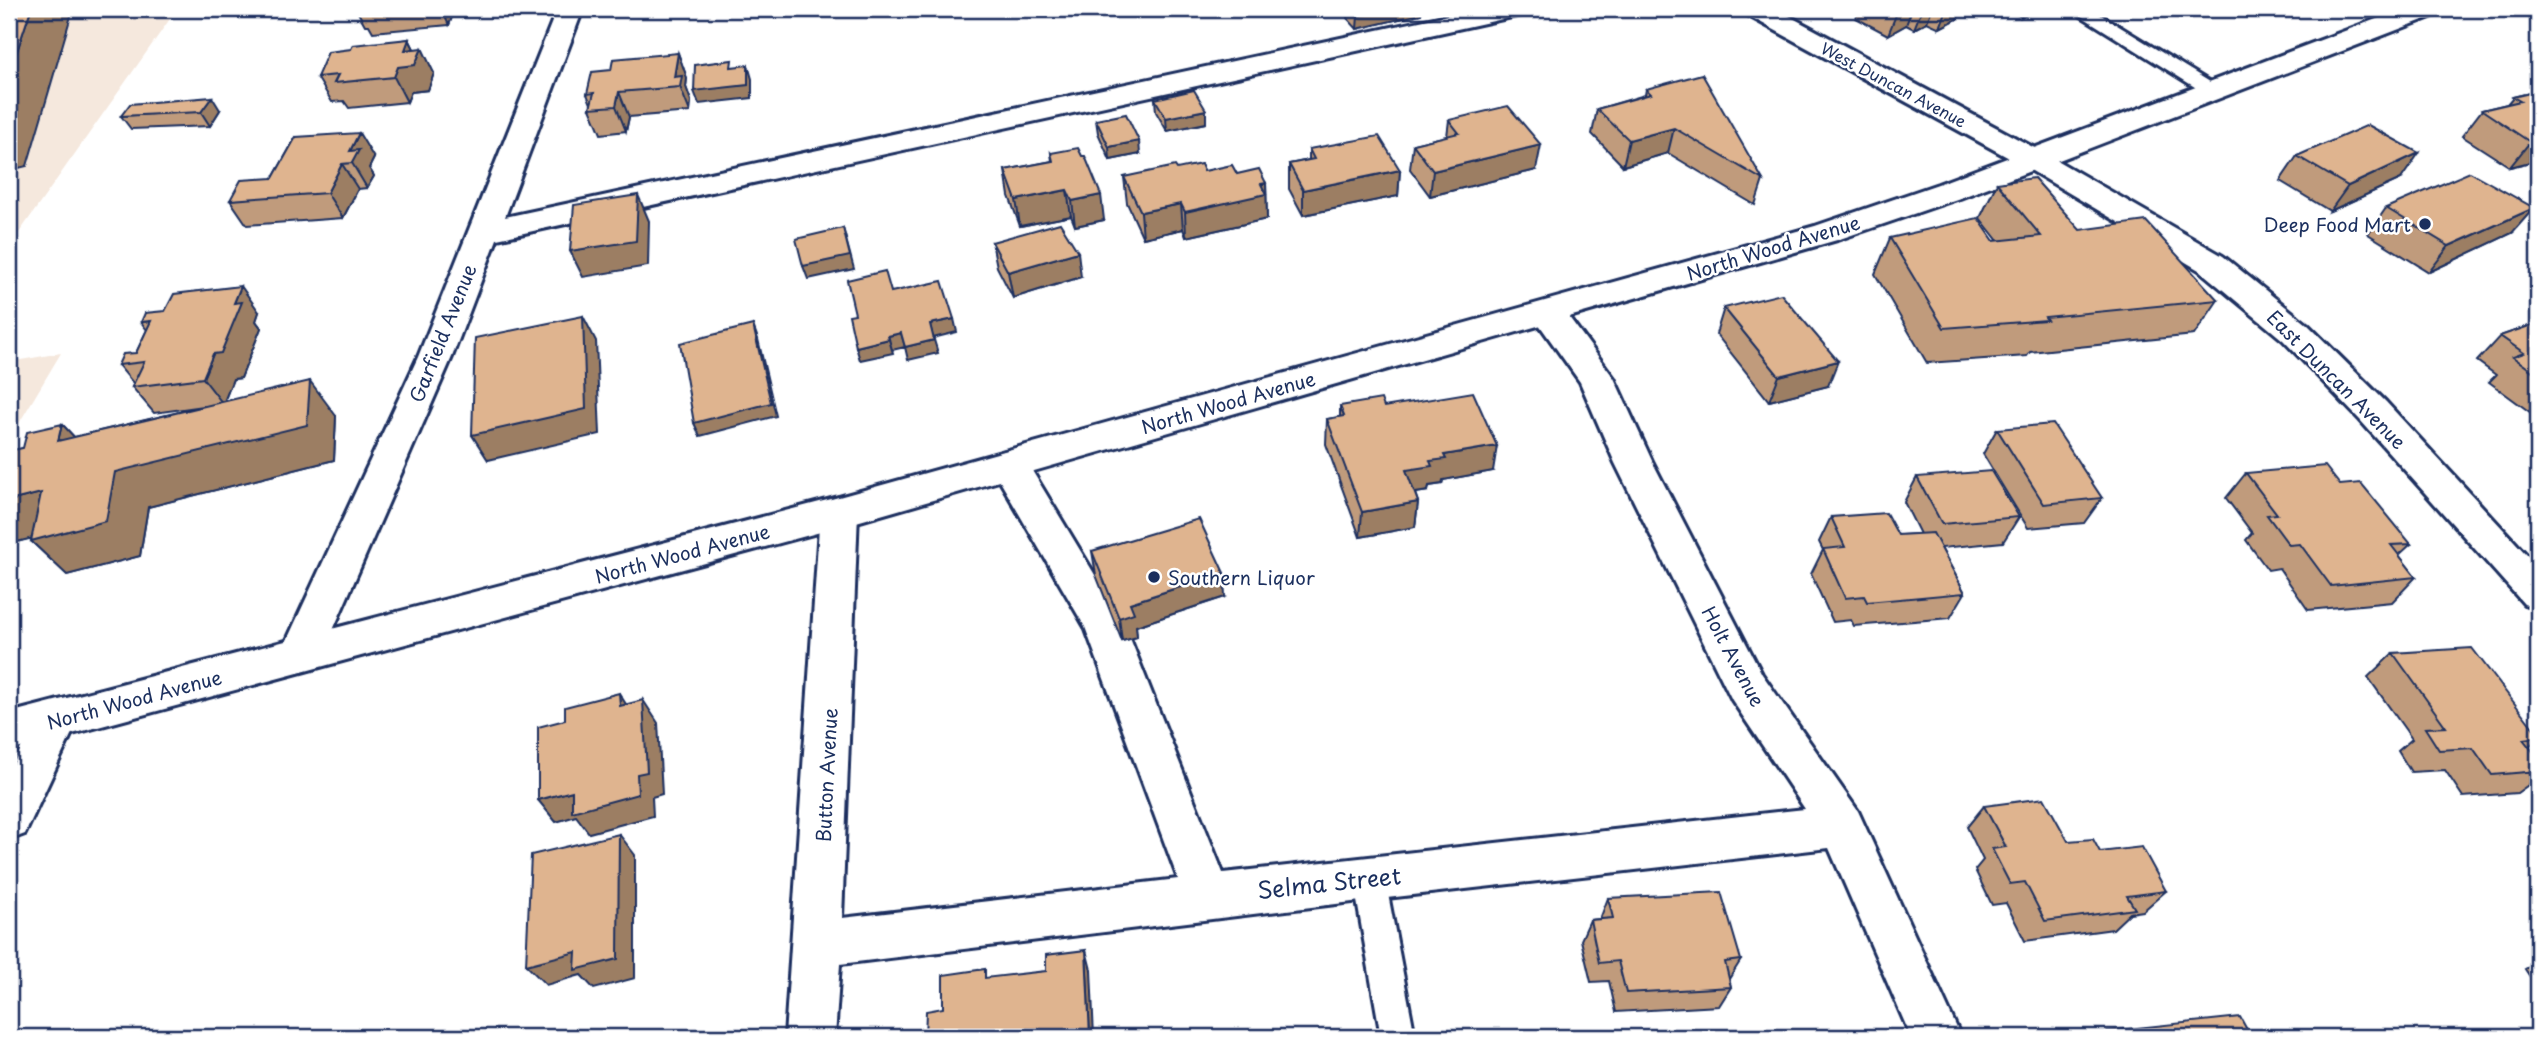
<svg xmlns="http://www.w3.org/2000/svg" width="2547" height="1046" font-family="'Playpen Sans',sans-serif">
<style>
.built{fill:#f5e8dd}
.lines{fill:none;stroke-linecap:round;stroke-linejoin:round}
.lane-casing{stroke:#1b2f5e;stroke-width:6}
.street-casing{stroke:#1b2f5e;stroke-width:6}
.secondary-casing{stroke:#1b2f5e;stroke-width:6}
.lane{fill:#fff;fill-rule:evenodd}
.street{fill:#fff;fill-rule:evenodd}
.secondary{fill:#fff;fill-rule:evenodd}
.wall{fill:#c09b7b;stroke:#1b2f5e;stroke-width:2}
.shaded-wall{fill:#9c7e64;stroke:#1b2f5e;stroke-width:2}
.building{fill:#dfb48f;stroke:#1b2f5e;stroke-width:2}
.poi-dot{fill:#1b2f5e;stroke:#fff;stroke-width:2.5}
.labels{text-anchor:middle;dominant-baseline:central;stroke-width:5;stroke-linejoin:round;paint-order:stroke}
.far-street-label{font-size:16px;fill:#1b2f5e;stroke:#fff}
.poi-label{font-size:19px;fill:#1b2f5e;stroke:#fff;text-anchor:end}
.street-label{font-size:19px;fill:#1b2f5e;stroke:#fff}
.near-street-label{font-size:23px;fill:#1b2f5e;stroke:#fff}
</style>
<rect width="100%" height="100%" fill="#fff"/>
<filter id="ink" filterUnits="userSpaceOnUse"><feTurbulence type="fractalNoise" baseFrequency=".0143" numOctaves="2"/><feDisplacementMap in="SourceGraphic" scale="14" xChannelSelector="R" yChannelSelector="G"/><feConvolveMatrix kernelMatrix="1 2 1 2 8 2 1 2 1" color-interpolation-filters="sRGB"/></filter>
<g filter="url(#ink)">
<path class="built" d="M9 9H177L9 247Z
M61 353 9 440V362Z"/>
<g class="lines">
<g class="lane-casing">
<path id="lane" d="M2070 9H2091L2223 90 2220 94H2206Z
M1369 863 1380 868 1385 878 1415 1037H1381L1353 878 1358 868Z"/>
</g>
<g class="street-casing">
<path id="street" d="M557 9H583L505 217 1476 9H1525L1521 15 1512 17 497 239 452 357 323 653 317 665 302 670 287 665 281 653 418 357Z
M1743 9H1776L2044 153 2223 256 2307 324 2386 402 2538 567V609L2524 604 2360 420 2283 340 2199 270 2022 165 1747 15Z
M1548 302 1560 305 1614 378 1653 463 1762 674 1858 811 1961 1037H1911L1829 848 1369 900 840 964 835 1037H785L820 512 825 502 839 497 853 502 858 512 842 918 1178 879 1085 627 990 464 996 454 1009 450 1022 454 1124 623 1223 873 1805 809 1732 700 1615 463 1580 382 1531 313 1536 305Z
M56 702 71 707 78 720 25 834 9 840V773L41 707Z"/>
</g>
<g class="secondary-casing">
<path id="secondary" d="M2403 9H2440L2436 15 1960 198 1837 240 839 527 9 751V713L839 497 1815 226 1938 184Z"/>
</g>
<use href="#lane" class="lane"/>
<use href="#street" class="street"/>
<use href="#secondary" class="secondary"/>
</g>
<path class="wall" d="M356 9H455L449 25 373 32 369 25H365Z
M1348 9H1422L1421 14 1357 29 1347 18Z
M1859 9H1961L1957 19 1940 28 1927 22 1914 29 1906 25 1888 35 1856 18Z
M2008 9H2044L2021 17Z
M409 39 414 49 434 73 428 90 411 92 407 102 349 108 344 101 332 102 317 77 351 49Z
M678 53 687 78 686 87 691 101 690 112 629 117 626 131 601 134 590 108 591 104 587 94 611 70Z
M1646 89 1763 180 1755 205 1668 153 1623 166 1592 134 1597 109 1645 95Z
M2538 91V164L2534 161 2510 167 2462 136 2482 110 2507 104 2513 97Z
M1155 99 1206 110V123L1167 131 1156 112Z
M220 110 210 126 131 129 121 116Z
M1096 120 1140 154 1110 160 1098 133Z
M1449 120 1536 170 1430 196 1410 169 1413 144 1447 136Z
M296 137 374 158 369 168 374 176 367 188 358 189 343 218 247 225 230 200 273 178Z
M1309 149 1400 170 1398 196 1303 215 1289 189V164L1309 160Z
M1051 153 1104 220 1075 226 1071 216 1020 226 1009 196 1005 170 1052 161Z
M2297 156 2401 179 2330 211 2280 181Z
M1177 169 1237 174 1266 183 1267 219 1186 237 1183 229 1143 238 1127 203 1124 177Z
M1997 183 2080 230 2218 300 2194 335 2030 352 2027 356 1927 363 1875 274 1890 238 1998 241 1980 218Z
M2386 208 2512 233 2429 272 2368 234Z
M992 242 1081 277 1013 298 997 267Z
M1724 308 1828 386 1769 401 1716 334Z
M259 312 256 321 261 328 241 378 233 379 224 402 336 416 334 460 148 507 140 556 67 575 31 541V538L9 544V451L23 448 62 424 74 437 204 406 154 413 132 387 134 384 118 365 136 353 147 330 141 322Z
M2538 323V418L2489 382 2496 375 2477 361 2500 336Z
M1340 406 1384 407 1493 471 1443 480 1442 484 1429 486 1428 491 1415 493 1418 502 1415 527 1360 537 1326 444 1327 419 1340 417Z
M1997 429 2102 498 2084 523 2028 528 1983 454Z
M2246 473 2340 485 2411 544 2399 555 2416 577 2392 602 2308 610 2279 568 2268 570 2246 540 2252 533 2226 498Z
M1917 477 2019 517 2003 542 1941 548 1965 593 1950 618 1854 626 1851 620 1833 622 1811 574 1823 550 1819 542 1831 517 1898 535 1920 534 1904 502Z
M1092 551 1225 597 1136 626 1137 637 1122 641 1096 575Z
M2393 653 2538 734V739L2529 746 2538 758V778L2517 793 2463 797 2445 770 2411 772 2398 751 2412 739 2368 677Z
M1984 806 2068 841 2100 852 2166 891 2143 911 2130 913 2113 929 2025 941 2006 903 1992 905 1975 870 1983 860 1967 827Z
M1608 898 1741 960 1729 979 1731 987 1719 1006 1616 1012 1609 981 1591 982 1581 940 1590 920 1600 919Z
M2538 948V989L2525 969 2536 963 2529 953Z
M2108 1031 2251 1037H2100Z"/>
<path class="shaded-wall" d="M31 9H73L27 166 10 170 9 174V75Z
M441 9H455L449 25Z
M1391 9H1422L1421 14 1357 29 1358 16Z
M1900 9H1912L1906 25 1888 35 1898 10Z
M1922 9H1932L1927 22 1914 29Z
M1947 9H1961L1957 19 1940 28Z
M2024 9H2044L2021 17Z
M409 39 418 57 422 48 434 73 428 90 411 92 407 102 394 77Z
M678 53 687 78 686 87 691 101 690 112 680 87 674 77Z
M748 65 752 79V98L699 104 694 91Z
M619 92 629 117 626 131 616 106Z
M212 97 220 110 210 126 201 112Z
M1206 110V123L1167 131 1166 118Z
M1674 128 1668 153 1623 166 1629 140Z
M359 133 374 158 369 168 374 176 367 188 352 163 350 151Z
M2538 140V155L2534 161 2510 167 2530 142Z
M1139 141 1140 154 1110 160 1109 147Z
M1541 145 1536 170 1430 196 1433 171Z
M2419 153 2401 179 2330 211 2348 186Z
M342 164 358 189 343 218 327 193Z
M1400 170 1398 196 1303 215V190Z
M1266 183 1267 219 1186 237 1185 212Z
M1067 190 1071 216 1020 226 1016 200Z
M638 195 649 221 648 266 583 277 570 251Z
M1101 195 1104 220 1075 226 1072 201Z
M1181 204 1183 229 1143 238 1141 212Z
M2534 208 2512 233 2429 272 2449 246Z
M843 228 854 269 808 279 803 266Z
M1078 252 1081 277 1013 298 1008 272Z
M241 286 259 312 256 321 261 328 241 378 233 379 223 404 203 378Z
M583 316 596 341 600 434 488 460 472 435Z
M954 319 957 332 933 338 930 324Z
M753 325 758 339 776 416 700 436 694 423Z
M901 333 905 347 892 350 888 336Z
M889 339 893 353 860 360 856 347Z
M934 340 938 353 908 360 905 347Z
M1838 361 1828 386 1769 401 1779 376Z
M310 381 336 416 334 460 148 507 140 556 67 575 31 541 115 472Z
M62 424 95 459 58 441Z
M1497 446 1493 471 1443 480 1442 484 1429 486 1428 491 1403 495 1406 470 1444 455Z
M41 493 77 527 9 544V501Z
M1418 502 1415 527 1360 537 1362 512Z
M1224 573 1225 597 1136 626 1137 637 1122 641 1119 618 1130 603Z
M619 693 634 717 620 706Z
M643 700 658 723 662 794 652 797 653 816 589 833 576 816 556 822 538 800 637 774Z
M619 834 635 855V978L594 989 581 975 546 985 526 965Z
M1086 950 1091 970 1094 1037H1090Z"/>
<path class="building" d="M9 9H31L9 75Z
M1351 9H1391L1358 16Z
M409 39 405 50 422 48 415 65 398 67 394 77 334 83 338 75 317 77 328 52 351 49 353 45Z
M678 53 674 77 682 76 680 87 619 92 616 106 590 108 594 93 587 94 592 72 611 70 613 59Z
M732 60 731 67 748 65V85L694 91 695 65Z
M1702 74 1763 180 1674 128 1629 140 1597 109 1651 94 1646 89Z
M1194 90 1206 110 1166 118 1155 99Z
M2538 91V140L2530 142 2482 110 2520 101 2513 97Z
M212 97 201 112 121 116 130 104Z
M1508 106 1541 145 1433 171 1413 144 1459 133 1449 120Z
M1126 114 1139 141 1109 147 1096 120Z
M2368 125 2419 153 2348 186 2297 156Z
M359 133 350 151 359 150 352 163 342 164 327 193 230 200 241 180 273 178 296 137Z
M1379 136 1400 170 1303 190 1289 164 1314 159 1309 149Z
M1078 148 1082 156H1085L1101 195 1072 201 1067 190 1016 200 1005 170 1053 161 1051 153Z
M1201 164 1204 171 1232 165 1237 174 1259 169 1266 183 1261 184 1266 194 1185 212 1181 204 1141 212 1124 177 1175 166 1177 169Z
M2470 172 2534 208 2449 246 2386 208Z
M2034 178 2080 230 2146 221 2218 300 2045 317 2047 320 1944 328 1890 238 1978 218 1994 241 2041 236 1997 183Z
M638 195 636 241 570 251 574 205Z
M1060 223 1078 252 1008 272 992 242Z
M843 228 850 256 803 266 796 239Z
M885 271 891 292 942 281 954 319 930 324 934 340 905 347 901 333 888 336 889 339 856 347 849 315 855 314 847 280Z
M241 286 234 303 242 302 221 353 213 354 203 378 132 387 144 362 118 365 123 354 136 353 151 321 141 322 145 313 165 311 174 294Z
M1781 294 1838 361 1779 376 1724 308Z
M583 316 586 409 472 435 475 338Z
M2538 323V375L2513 357 2524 353 2500 336Z
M753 325 771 403 694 423 680 343Z
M310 381 307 425 115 472 106 521 31 541 41 493 9 501V451L23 448 27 432 62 424 58 441Z
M1473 392 1497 446 1444 455 1446 459 1430 461 1432 466 1406 470 1418 502 1362 512 1327 419 1344 416 1340 406 1381 399 1384 407Z
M2053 424 2102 498 2044 504 1997 429Z
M2325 466 2340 485 2361 483 2411 544 2391 545 2416 577 2331 586 2300 544 2289 545 2267 515 2277 514 2246 473Z
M1991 471 2019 517 1942 524 1917 477Z
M1886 513 1898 535 1933 533 1965 593 1867 602 1864 596 1845 598 1823 549 1845 547 1831 517Z
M1199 519 1224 573 1130 603 1134 613 1119 618 1092 551Z
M2472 648 2538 734V737L2523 739 2538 758V771L2492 775 2473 748 2439 750 2425 728 2446 727 2393 653Z
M619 693 620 706 643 700 647 772 637 774 638 794 572 812V791L538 800V727L565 720V707Z
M2044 798 2068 841 2093 839 2100 852 2142 847 2166 891 2127 896 2135 909 2045 921 2025 882 2010 884 1992 849 2006 847 1984 806Z
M619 834 618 959 575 970 576 952 526 965 531 855Z
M1721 892 1741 960 1725 962 1731 987 1626 993 1618 961 1599 963 1590 920 1613 918 1608 898Z
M1086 950 1090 1037H925L926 1011 943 1008V975L985 969V978L1046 971V955Z
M2240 1017 2251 1037H2111L2108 1031Z"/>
</g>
<g class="poi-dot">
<circle cx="2425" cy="224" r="7"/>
<circle cx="1154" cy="577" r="7"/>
</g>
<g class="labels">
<g class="far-street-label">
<text transform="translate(1894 84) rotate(28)">West Duncan Avenue</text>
</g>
<g class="poi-label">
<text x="2411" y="224">Deep Food Mart</text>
<text x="1168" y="577" text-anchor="start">Southern Liquor</text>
</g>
<g class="street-label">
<text transform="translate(1773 247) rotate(-17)">North Wood Avenue</text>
<text transform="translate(442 333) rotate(-68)">Garfield Avenue</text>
<text transform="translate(2337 379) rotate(45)">East Duncan Avenue</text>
<text transform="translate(1228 402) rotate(-16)">North Wood Avenue</text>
<text transform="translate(682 553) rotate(-15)">North Wood Avenue</text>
<text transform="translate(1734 656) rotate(62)">Holt Avenue</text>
<text transform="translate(134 699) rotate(-15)">North Wood Avenue</text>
<text transform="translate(826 775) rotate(-87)">Button Avenue</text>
</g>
<g class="near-street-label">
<text transform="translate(1329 882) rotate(-6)">Selma Street</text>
</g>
</g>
<rect width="2547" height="1046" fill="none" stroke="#fff" stroke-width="35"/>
<rect x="18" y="18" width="2512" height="1011" fill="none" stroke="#1b2f5e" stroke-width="2.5" filter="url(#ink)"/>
</svg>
